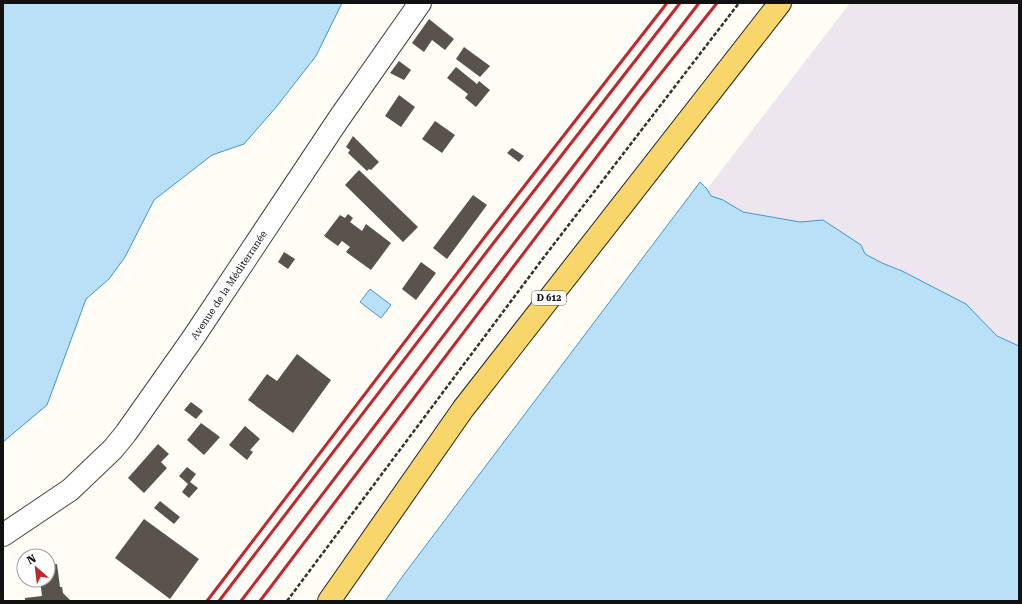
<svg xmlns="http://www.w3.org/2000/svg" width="1022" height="604" font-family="'Roboto Serif',serif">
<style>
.industrial{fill:#eee6ef}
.water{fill:#b9e0f7;stroke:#3f96cf}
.building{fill:#5a524d}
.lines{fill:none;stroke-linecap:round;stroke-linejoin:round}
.minor-casing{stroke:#444;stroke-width:24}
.major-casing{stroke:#222;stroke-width:24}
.path{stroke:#333;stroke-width:2.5;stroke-dasharray:4 2;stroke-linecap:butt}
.minor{stroke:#fff;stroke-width:22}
.major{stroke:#f9d66b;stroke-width:22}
.rail{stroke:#c4262e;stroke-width:3}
.labels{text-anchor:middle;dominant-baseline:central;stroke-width:4;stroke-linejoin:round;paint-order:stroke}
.shield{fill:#fff;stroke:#585858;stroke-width:1}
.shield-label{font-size:9px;font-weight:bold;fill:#111}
.street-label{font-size:10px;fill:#111;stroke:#fff}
</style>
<rect width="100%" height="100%" fill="#fffdf5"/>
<path class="industrial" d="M850 3H1019V346L997 336 966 304 902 271 882 263 865 254 861 245 823 220 800 222 743 212 723 200 711 196 707 189Z"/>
<path class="water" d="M3 3H342L316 56 277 106 244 144 212 155 154 200 125 257 109 279 86 299 47 405 3 442Z
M700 182 707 189 711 196 723 200 743 212 800 222 823 220 861 245 865 254 882 263 902 271 966 304 997 336 1019 346V601H385L405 573Z
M370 289 391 305 381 318 360 302Z"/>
<path class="building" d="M429 19 454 39 445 50 432 40 424 52 412 43Z
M464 47 490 66 480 77 456 59Z
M399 61 411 70 404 80 390 73Z
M456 67 477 84 479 81 490 90 476 107 465 98 468 94 447 78Z
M399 95 415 107 401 127 385 116Z
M435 121 455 135 442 153 422 139Z
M353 136 379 162 371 170 369 169 367 171 348 153 350 150 346 147Z
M512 148 524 156 519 162 507 153Z
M359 170 418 227 403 242 345 185Z
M473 195 487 205 447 259 433 248Z
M348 214 353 218 350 222 362 231 366 224 391 243 371 270 346 252 350 247 342 241 338 246 324 236 340 215 345 218Z
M284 252 295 259 288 269 278 262Z
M421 262 436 273 416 300 402 289Z
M297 354 331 380 293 433 248 400 267 374 277 381Z
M191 402 203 411 196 419 184 410Z
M201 423 220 437 204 455 187 440Z
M245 426 260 439 250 450 253 452 247 460 229 445Z
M158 444 169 454 161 462 167 468 144 493 128 478Z
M187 467 196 474 190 482 198 488 189 498 182 492 188 484 179 476Z
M160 501 180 517 174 524 154 508Z
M144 519 199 559 170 599 115 558Z
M57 564 60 587H62L63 593 71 601H25V598L42 596 40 580H48V565Z"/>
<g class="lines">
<g class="minor-casing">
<g id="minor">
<path id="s1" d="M3 535 70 490 113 449 126 433 193 338 338 120 420 3"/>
</g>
</g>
<g class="major-casing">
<path id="major" d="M329 601 463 409 780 3"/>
</g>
<path class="path" d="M287 601 544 257 739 3"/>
<use href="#minor" class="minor"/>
<use href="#major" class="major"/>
<path class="rail" d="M207 601 487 234 667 3
M219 601 495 241 680 3
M241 601 512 246 699 3
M260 601 642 97 717 3"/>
</g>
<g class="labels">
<rect class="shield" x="532" y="291" width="34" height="14" rx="3"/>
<g class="shield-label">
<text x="549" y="298">D 612</text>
</g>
<g class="street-label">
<text stroke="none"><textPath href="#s1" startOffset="341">Avenue de la Méditerranée</textPath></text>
</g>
</g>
<rect width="1022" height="604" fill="none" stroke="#111111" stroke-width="8"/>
<g transform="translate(36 568) rotate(332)"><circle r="19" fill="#ffffff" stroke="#a0a0a0"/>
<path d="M0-3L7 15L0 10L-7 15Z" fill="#c4262e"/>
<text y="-6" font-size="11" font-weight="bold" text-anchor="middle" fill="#111111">N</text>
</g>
</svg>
